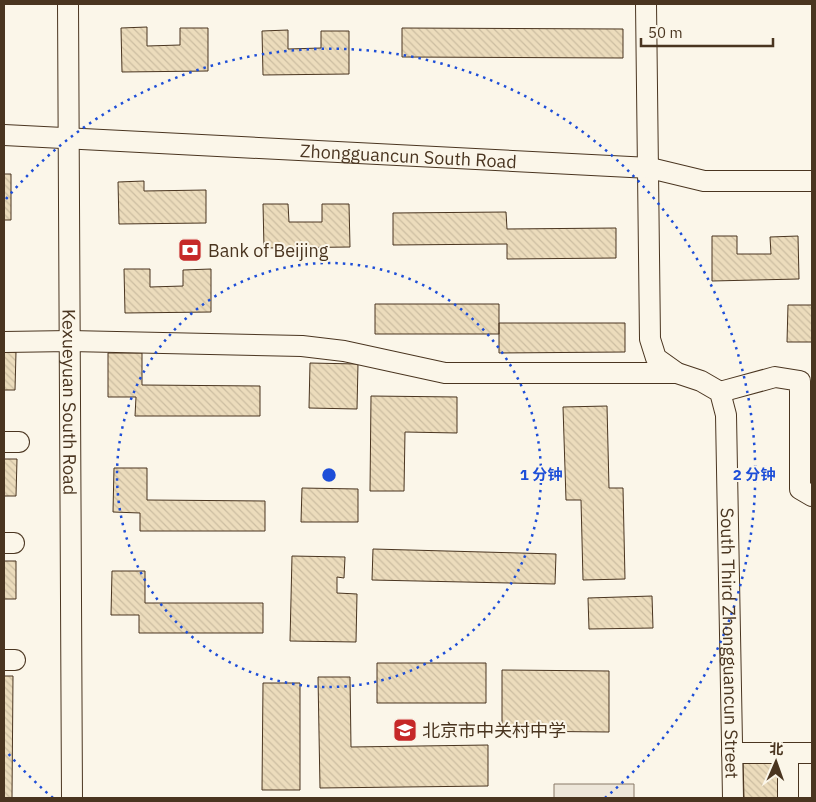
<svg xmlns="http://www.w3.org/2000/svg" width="816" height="802" font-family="'IBM Plex Sans','Noto Sans SC',sans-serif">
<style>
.pitch{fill:#ede6d9;stroke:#887966}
.building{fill:url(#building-back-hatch);stroke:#4a3520}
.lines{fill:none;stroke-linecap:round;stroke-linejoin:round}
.minor-casing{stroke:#4a3520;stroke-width:22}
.minor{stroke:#fbf6e9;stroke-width:20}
.ring{fill:none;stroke:#1d4ed8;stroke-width:2.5;stroke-dasharray:2.5 5}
.labels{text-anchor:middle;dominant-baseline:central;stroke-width:4;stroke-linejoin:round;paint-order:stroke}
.street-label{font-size:18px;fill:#4a3520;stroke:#fbf6e9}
.poi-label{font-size:18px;fill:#4a3520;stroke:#fbf6e9;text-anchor:start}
.centre{fill:#1d4ed8;stroke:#fbf6e9;stroke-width:2.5}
.ring-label{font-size:15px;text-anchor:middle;font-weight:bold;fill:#1d4ed8;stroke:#fbf6e9;stroke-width:4;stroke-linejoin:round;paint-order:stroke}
</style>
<defs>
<pattern id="building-back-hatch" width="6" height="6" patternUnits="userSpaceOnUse" patternTransform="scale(1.25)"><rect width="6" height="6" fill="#ecdcbc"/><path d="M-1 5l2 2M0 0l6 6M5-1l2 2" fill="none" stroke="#ccbda1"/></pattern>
</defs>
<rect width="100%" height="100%" fill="#fbf6e9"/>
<path class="pitch" d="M554 784H634V798H554Z"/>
<path class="building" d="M147 27V46L180 45V28H208V71L122 72 121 28Z
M402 28 623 29V58L402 57Z
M288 30V49L321 48V31H349V74L263 75 262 31Z
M4 174H11V220H4Z
M144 181V191L206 190V223L119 224 118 182Z
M263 204H288L289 222H322V204H349L350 247 264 248Z
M506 212 507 229 616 228V258L507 259V244L393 245V213Z
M712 236H737V254H771L770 237 798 236 799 279 712 281Z
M124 269H150V287L183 286V270L211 269V312L125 313Z
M375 304H499V334H375Z
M788 305H812V342H787Z
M499 323H625V352L499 353Z
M4 352H16L15 390H4Z
M108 353H142V385L260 386V416H135L136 397H108Z
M310 363 358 364 357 409 309 408Z
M371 396 457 397V433L405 432 404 491H370Z
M607 406 609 488H623L625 579 583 580 581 500H566L563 407Z
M4 459H17L16 496H4Z
M114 468H147V500L265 501V531H140V513L113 512Z
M302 488 358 489V522H301Z
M373 549 556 554 555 584 372 580Z
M292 556 345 557 344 578 337 577V593L357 594 356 642 290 641Z
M4 561H16V599H4Z
M112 571H145V603H263V633H139V615H111Z
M652 596 653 628 589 629 588 598Z
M377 663H486V703H377Z
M502 670 609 671V732L502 731Z
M4 676H13L12 798H4Z
M318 677H350L351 747 488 745V786L320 788Z
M263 683H300V790H262Z
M743 761H782L783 798H744Z"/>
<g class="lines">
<g class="minor-casing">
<g id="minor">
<path id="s1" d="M68 4 72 798"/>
<path id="s2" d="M646 4 650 339 656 358 677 373 701 381 720 392 726 415 733 798"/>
<path id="s3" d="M4 135 650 168 704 181H812"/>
<path d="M4 342 70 341 302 346 344 351 445 373H677"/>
<path d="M720 392 775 377 800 381V489L812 496"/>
<path d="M4 442H19"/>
<path d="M4 543H14"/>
<path d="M4 660H15"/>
<path d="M732 753H812"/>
<path d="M788 798V753"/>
</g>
</g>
<use href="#minor" class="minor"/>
</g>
<g class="ring">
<circle cx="329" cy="475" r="212"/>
<path d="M53 798A425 425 0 0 1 6 751M6 199A425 425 0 1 1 605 798"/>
</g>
<defs>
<g id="bank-square" transform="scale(1.25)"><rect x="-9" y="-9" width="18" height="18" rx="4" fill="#c62828" stroke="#fbf6e9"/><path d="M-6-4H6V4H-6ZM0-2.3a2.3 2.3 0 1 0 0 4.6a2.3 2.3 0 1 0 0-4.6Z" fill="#fff"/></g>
<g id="school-square" transform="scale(1.25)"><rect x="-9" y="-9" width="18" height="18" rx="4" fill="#c62828" stroke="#fbf6e9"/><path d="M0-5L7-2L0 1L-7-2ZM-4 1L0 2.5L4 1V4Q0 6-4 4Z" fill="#fff"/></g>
</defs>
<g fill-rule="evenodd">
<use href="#bank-square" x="190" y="250"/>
<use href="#school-square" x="405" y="730"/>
</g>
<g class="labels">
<g class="street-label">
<text stroke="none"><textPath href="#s3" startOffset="405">Zhongguancun South Road</textPath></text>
<text stroke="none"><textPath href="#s1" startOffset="398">Kexueyuan South Road</textPath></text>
<text stroke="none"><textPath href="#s2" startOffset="680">South Third Zhongguancun Street</textPath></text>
</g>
<g class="poi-label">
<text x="208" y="250">Bank of Beijing</text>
<text x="422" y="730">北京市中关村中学</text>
</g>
</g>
<circle cx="329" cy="475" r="8" class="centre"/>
<g class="ring-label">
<text x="541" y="480">1 分钟</text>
<text x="754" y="480">2 分钟</text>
</g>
<rect width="816" height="802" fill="none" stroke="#4a3520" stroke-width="10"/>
<g transform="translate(776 762) rotate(2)" stroke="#fbf6e9" stroke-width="4" paint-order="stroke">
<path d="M0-4L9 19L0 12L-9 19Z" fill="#4a3520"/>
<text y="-8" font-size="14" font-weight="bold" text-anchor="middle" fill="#4a3520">北</text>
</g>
<path d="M641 38v8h132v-8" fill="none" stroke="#4a3520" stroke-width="2.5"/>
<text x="648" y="38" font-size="15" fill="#4a3520" stroke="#fbf6e9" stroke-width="4" paint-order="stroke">50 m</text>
</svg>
